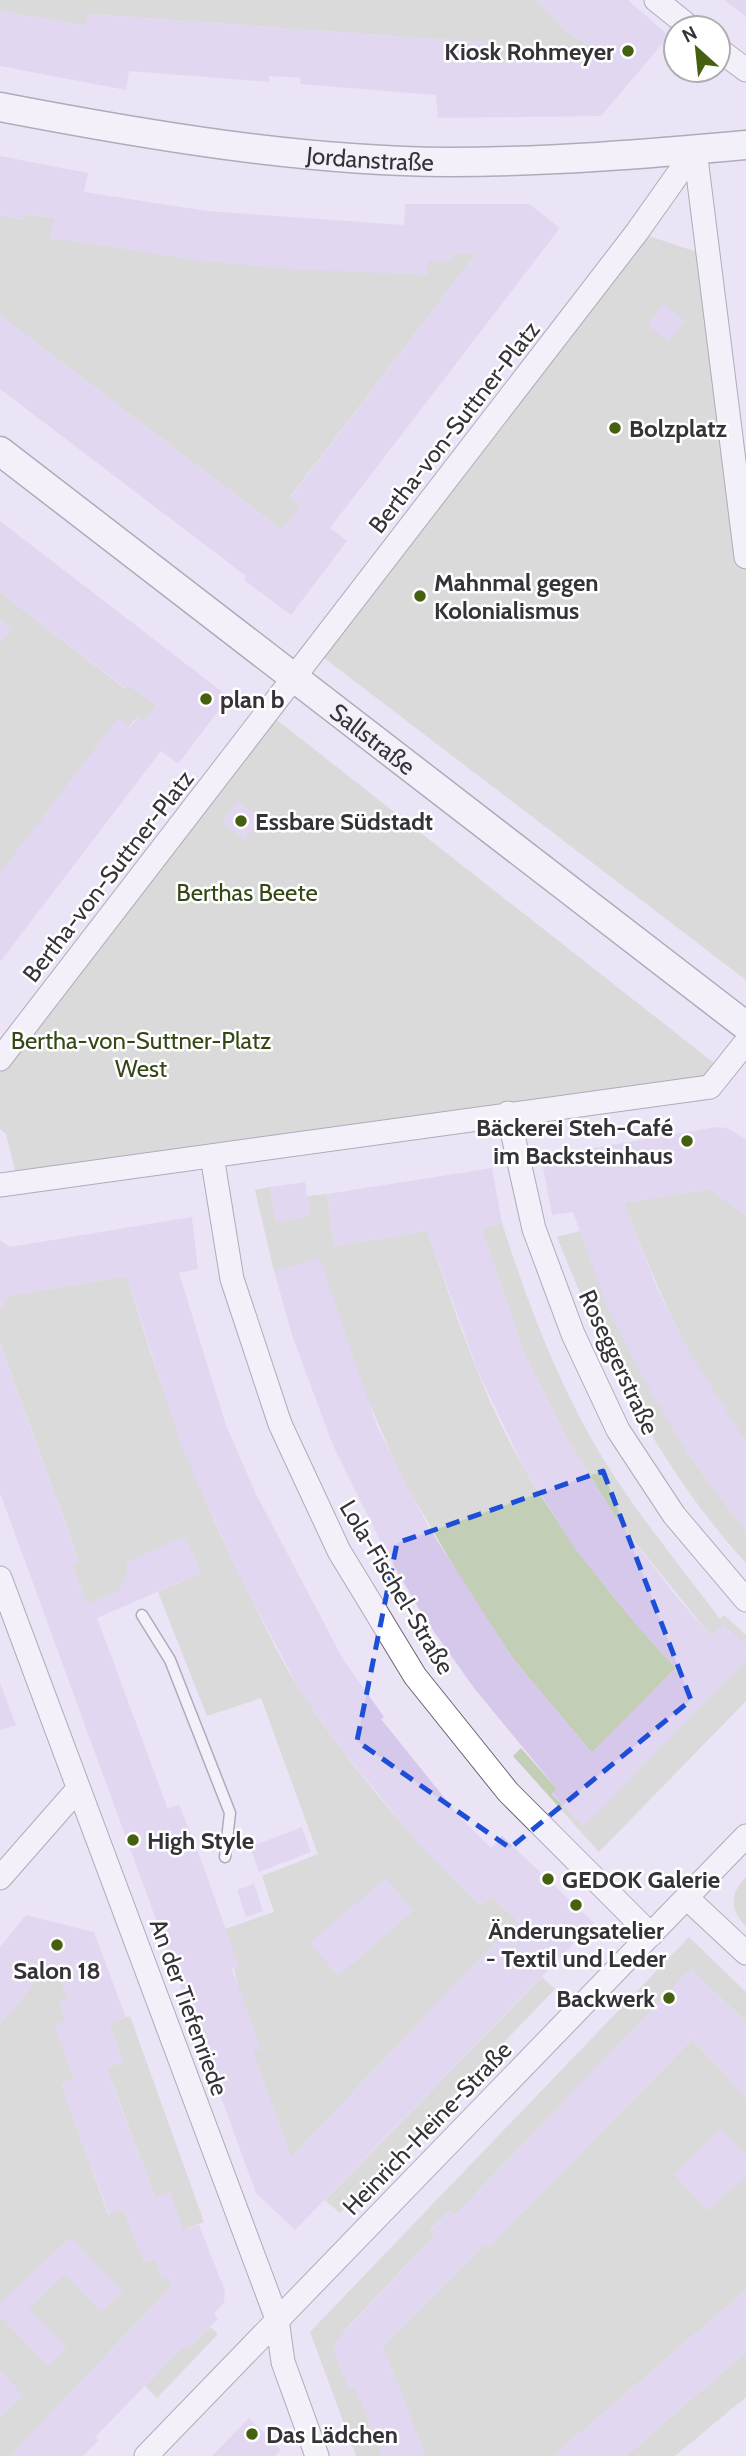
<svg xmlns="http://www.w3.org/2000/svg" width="746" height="2456" font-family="Cabin,sans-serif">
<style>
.green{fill:#c3ceb6}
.building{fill:#d6c8ea}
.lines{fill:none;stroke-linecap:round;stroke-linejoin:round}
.service-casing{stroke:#6a6472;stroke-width:13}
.minor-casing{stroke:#6a6472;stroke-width:25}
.tertiary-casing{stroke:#6a6472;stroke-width:31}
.service{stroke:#fff;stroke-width:10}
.minor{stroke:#fff;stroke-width:23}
.tertiary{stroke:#fff;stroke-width:28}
.marked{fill:none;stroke:#1d4ed8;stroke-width:5;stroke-dasharray:14 9;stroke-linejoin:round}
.poi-dot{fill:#45600f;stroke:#fff;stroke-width:2.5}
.labels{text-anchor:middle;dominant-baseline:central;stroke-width:5;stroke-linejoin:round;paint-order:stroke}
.poi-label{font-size:24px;font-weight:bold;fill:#353238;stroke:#fff;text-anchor:start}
.street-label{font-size:24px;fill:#353238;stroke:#fff}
.park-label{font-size:24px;fill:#344714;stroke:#fff}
</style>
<rect width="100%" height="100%" fill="#ebe4f5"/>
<path class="green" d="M0 0H536L566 31 594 49 584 60 490 63 491 43 88 14 87 26 0 11Z
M24 214 55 218 50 238 427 275V261H453V254H476L290 497 301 506 282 530 0 315V215L23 220Z
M637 232 709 256 746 554V980L315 651Z
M0 592 124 688 128 685 156 705 144 721 138 716 0 873Z
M268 713 723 1070 710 1087 18 1182 6 1134 0 1129V1059Z
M270 1187 276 1222 310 1216 307 1196 327 1194 334 1246 427 1231C455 1310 481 1395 524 1468 567 1541 618 1607 676 1668L592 1753 514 1660 468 1591 401 1476 358 1377 274 1271 255 1190Z
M710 1189 746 1216V1442C691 1370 656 1286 624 1203Z
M502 1223C525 1295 551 1365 587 1431 624 1498 674 1558 720 1619L724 1615 746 1635V1645L711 1636 618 1521 569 1442 524 1353 481 1228Z
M580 1231 688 1454 746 1532V1563C660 1469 603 1354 557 1237Z
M127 1276C160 1389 199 1497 253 1602 268 1632 282 1663 301 1691 352 1770 413 1840 481 1906L491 1896 517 1920 291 2157 253 2052 225 1929 274 1912 262 1876 318 1854 261 1698 207 1716 158 1592 201 1573 185 1537 127 1562V1574L119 1591 87 1604 72 1564 79 1561 0 1343V1309L9 1296Z
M746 1661V1701L599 1852 513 1756 521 1748 557 1789 552 1794 583 1826Z
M746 1877V1926C729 1909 730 1893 746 1877Z
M689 1937 746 1992V2022L691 1969 455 2215 450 2211 430 2230 435 2235 347 2328 334 2346 349 2389 355 2387 382 2456H356L310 2332Z
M45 1971 58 1973 67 1999 59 2002 66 2021 55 2026 74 2079 61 2084 108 2214 123 2209 144 2262 154 2259 162 2278H168L171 2287 10 2456H0V2024Z
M542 1977 555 1989 340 2213 325 2200Z
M130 2016 204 2222 183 2230 170 2192 155 2197 107 2068 123 2062 109 2024Z
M692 2039 746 2097V2290L553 2456H425L383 2346 485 2244 489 2247Z
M210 2327 218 2334 157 2398 145 2386 183 2347 187 2349Z
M746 2352V2397L675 2456H626Z"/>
<path class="building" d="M536 0H628L669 36 601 116 438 118 436 95 300 84 301 78 269 76V82L129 71 126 90 0 66V11L87 26 88 14 491 43 490 63 584 60 594 49 566 31Z
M724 0H746V17Z
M0 156 88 173 84 192 207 211 404 225 405 204H529L560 228 330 528 347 541 291 615 244 580 246 576 0 389V315L282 530 301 506 290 498 476 254H453V261H427V275L287 269 202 261 50 238 55 218 24 214V220L0 215Z
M664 304 685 321 669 342 647 325Z
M0 521 229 697 178 764 161 751 0 962V873L118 718 130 727 139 716 144 721 156 705 128 685 125 688 0 592Z
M0 619 12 629 0 644Z
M238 801 260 819 244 840 222 822Z
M716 1127 727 1128 746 1139V1216L710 1189 624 1203 657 1288 688 1350 746 1442V1532L688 1454 641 1375 608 1309 573 1212 552 1215 541 1157Z
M492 1168 502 1223 481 1228 524 1353 569 1442 618 1521 676 1596 711 1636 723 1624 746 1645V1661L583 1827 552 1793 557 1789 474 1688 425 1619 383 1547 332 1443 292 1335 274 1271 320 1258 377 1426 428 1526 514 1660 592 1753 676 1668 638 1627 575 1549 523 1466 479 1374 427 1231 334 1246 327 1194Z
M305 1182 310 1216 276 1222 270 1187Z
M192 1217 198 1269 179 1273 226 1425 256 1494 343 1659 384 1717 381 1719 459 1816 491 1848 502 1836 594 1923 295 2230 256 2193 0 1493V1344L79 1562 72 1564 87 1604 119 1591 127 1574V1562L185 1537 201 1573 97 1618 168 1809 179 1804 204 1868 239 1966 232 1969 261 2049 253 2052 291 2157 517 1920 491 1896 481 1906 423 1849 342 1750 299 1689 240 1577 180 1443 127 1276 9 1296 0 1309V1240L10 1247Z
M0 1683 16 1725 0 1730Z
M302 1827 311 1852 259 1872 250 1847Z
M386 1878 414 1911 338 1976 310 1943Z
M254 1884 263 1911 246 1917 237 1890Z
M26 1915 94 1932 126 2018 109 2024 123 2062 107 2068 118 2099 155 2197 170 2192 183 2230 199 2225 225 2291 224 2303 214 2314 218 2319 186 2350 183 2347 95 2437 99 2440 83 2456H10L171 2287 168 2278 162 2279 154 2259 144 2262 123 2209 109 2214 85 2150 61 2084 74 2079 55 2026 66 2021 59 2002 67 1999 58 1973 45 1971 0 2024V1947Z
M691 1969 746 2022V2097L692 2039 489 2247 485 2244 383 2346 425 2456H382L355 2387 349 2389 334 2353 336 2341 435 2235 430 2231 450 2211 455 2215Z
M721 2129 746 2156V2176L708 2211 674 2174Z
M71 2237 123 2292 101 2312 65 2274 29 2309 67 2347 48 2366 0 2316V2303Z
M746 2290V2352L626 2456H553Z
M0 2370 23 2396 0 2418Z
M249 2418 281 2450 275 2456H212Z"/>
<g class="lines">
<g class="service-casing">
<path id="service" d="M142 1615 170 1660 230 1813 225 1857"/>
</g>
<g class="minor-casing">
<path id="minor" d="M656 0 691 28
M718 49 746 70
M0 1059 637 232 695 150 746 557
M508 1113 534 1229 573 1334 618 1430 674 1515 746 1600
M212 1156 232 1279 280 1424 339 1551 415 1676 508 1792 651 1935
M0 1185 710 1087 746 1042
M0 1578 277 2319 283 2362 317 2456
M0 1878 78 1789
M687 1898 746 1953
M146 2456 746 1836"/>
</g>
<g class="tertiary-casing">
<g id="tertiary">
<path id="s1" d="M0 107C146 135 299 161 449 162 548 162 647 154 746 145"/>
<path id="s2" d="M0 451 746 1026"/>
</g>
</g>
<use href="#service" class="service"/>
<use href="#minor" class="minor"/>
<use href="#tertiary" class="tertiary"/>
</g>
<path d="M0 0H746V2456H0ZM603 1471 691 1700 510 1848 357 1741 397 1543Z" fill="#ebe4f5" fill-opacity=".55" fill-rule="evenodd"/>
<path class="marked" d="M603 1471 691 1700 510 1848 357 1741 397 1543Z"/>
<g class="poi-dot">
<circle cx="628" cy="51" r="7"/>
<circle cx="615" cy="428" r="7"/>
<circle cx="420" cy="596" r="7"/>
<circle cx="206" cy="699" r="7"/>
<circle cx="241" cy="821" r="7"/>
<circle cx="687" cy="1141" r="7"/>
<circle cx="133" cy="1840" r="7"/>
<circle cx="548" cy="1879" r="7"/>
<circle cx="576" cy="1905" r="7"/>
<circle cx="57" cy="1945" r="7"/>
<circle cx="669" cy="1998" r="7"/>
<circle cx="252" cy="2434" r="7"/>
</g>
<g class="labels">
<g class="poi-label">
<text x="614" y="51" text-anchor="end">Kiosk Rohmeyer</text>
<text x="629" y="428">Bolzplatz</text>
<text x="434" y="582">Mahnmal gegen<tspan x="434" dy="28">Kolonialismus</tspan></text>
<text x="220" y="699">plan b</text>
<text x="255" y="821">Essbare Südstadt</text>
<text x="673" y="1127" text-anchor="end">Bäckerei Steh-Café<tspan x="673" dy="28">im Backsteinhaus</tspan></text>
<text x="147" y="1840">High Style</text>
<text x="562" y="1879">GEDOK Galerie</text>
<text x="576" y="1930" text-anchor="middle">Änderungsatelier<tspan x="576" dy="28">- Textil und Leder</tspan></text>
<text x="57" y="1970" text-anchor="middle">Salon 18</text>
<text x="655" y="1998" text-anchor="end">Backwerk</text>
<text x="266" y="2434">Das Lädchen</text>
</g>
<g class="street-label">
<text stroke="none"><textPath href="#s1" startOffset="374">Jordanstraße</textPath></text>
<text transform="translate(454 427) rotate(-52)">Bertha-von-Suttner-Platz</text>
<text stroke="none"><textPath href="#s2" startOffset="471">Sallstraße</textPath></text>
<text transform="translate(108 876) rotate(-52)">Bertha-von-Suttner-Platz</text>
<text transform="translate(619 1362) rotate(65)">Roseggerstraße</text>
<text transform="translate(397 1587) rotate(59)">Lola-Fischel-Straße</text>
<text transform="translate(189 2007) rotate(70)">An der Tiefenriede</text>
<text transform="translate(427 2128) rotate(-46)">Heinrich-Heine-Straße</text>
</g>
<g class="park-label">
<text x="247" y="892">Berthas Beete</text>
<text x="141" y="1040">Bertha-von-Suttner-Platz<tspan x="141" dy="28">West</tspan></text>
</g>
</g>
<g transform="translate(697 49) rotate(333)"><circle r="33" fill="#ffffff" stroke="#aeadaf" stroke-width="2"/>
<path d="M0-5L12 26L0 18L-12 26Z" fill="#45600f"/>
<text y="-10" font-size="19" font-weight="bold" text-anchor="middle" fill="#353238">N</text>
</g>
</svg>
